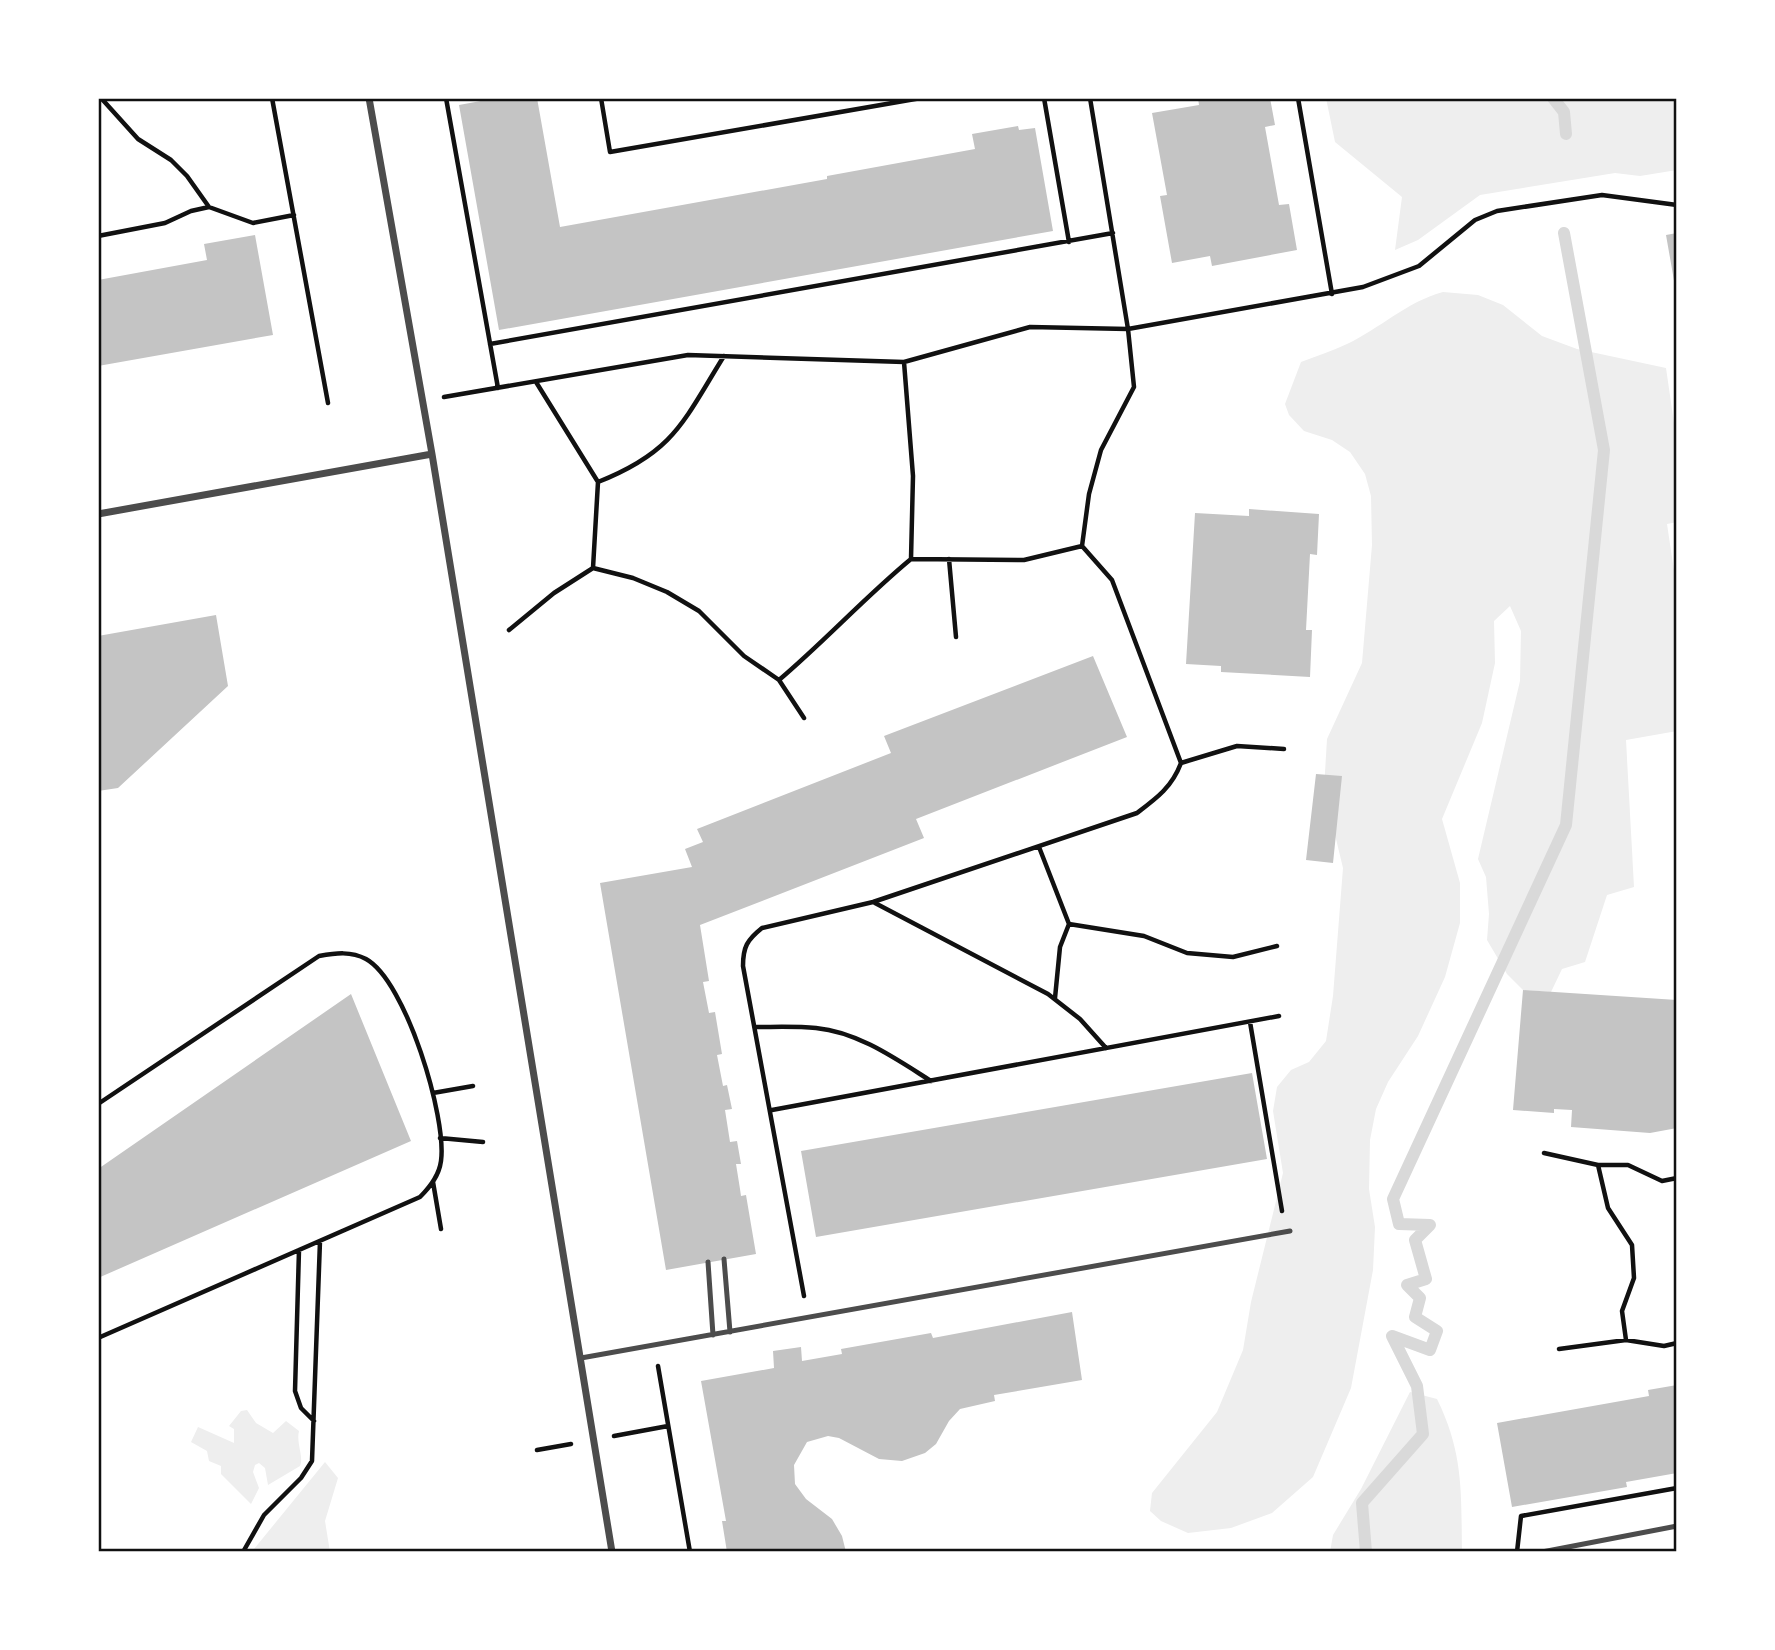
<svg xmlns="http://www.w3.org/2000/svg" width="1775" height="1650" font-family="'Source Sans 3',sans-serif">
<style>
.green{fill:#eee}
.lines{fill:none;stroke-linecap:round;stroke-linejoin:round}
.stream{stroke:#d9d9d9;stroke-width:12}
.building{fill:#c4c4c4}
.path{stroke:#111;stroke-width:4.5}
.service{stroke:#4c4c4c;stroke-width:5}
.minor{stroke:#4c4c4c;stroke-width:7}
.neatline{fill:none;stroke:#111;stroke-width:2.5}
</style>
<rect width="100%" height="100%" fill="#fff"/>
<path class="green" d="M1326 98H1677V170L1640 176 1615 173 1480 195 1418 240 1395 250 1402 197 1335 142Z
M1443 292 1478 295 1503 305 1542 336 1577 349 1666 368 1677 444V522L1667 524 1677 591V731L1626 740 1634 887 1607 895 1585 962 1562 969 1551 992 1523 990 1507 974 1487 940 1489 914 1486 877 1478 859 1520 681 1521 631 1510 606 1494 621 1495 663 1482 723 1442 819 1460 883V923L1445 977 1418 1036 1388 1082 1376 1109 1370 1140 1369 1189 1375 1227 1373 1270 1351 1388 1313 1477 1272 1513 1231 1528 1188 1533 1161 1521 1150 1511 1152 1493 1217 1412 1243 1350 1251 1302 1283 1173 1273 1111 1277 1087 1291 1070 1309 1062 1326 1041 1333 996 1343 868 1324 789 1327 739 1362 663 1372 545 1371 496 1365 474 1350 452 1332 440 1304 431 1289 415 1285 404 1301 362C1316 356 1332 351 1347 344 1381 328 1406 302 1443 292Z
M1410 1392 1437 1399C1464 1454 1461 1493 1462 1552H1330L1333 1535 1361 1489Z
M247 1410 256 1423 273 1433 286 1421 299 1431C296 1443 304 1457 300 1466L268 1485 265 1468 259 1463 255 1465 253 1472 259 1488 251 1504 221 1474V1466L209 1461 207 1451 191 1442 198 1427 234 1443V1429L229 1426 241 1411Z
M325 1462 338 1478 325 1521 330 1552H256L254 1549Z"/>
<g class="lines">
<path class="stream" d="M1553 98 1564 112 1566 134
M1366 1552 1362 1503 1423 1434 1417 1386 1392 1336 1430 1350 1437 1331 1415 1317 1420 1298 1407 1285 1426 1279 1415 1240 1430 1225 1399 1224 1393 1199 1566 825 1604 450 1564 233"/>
</g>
<path class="building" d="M497 98H537L560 227 827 179V176L975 149 972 134 1018 126 1019 130 1035 128 1053 231 499 330 459 105Z
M1198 98H1270L1275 125 1265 127 1279 205 1289 204 1297 250 1212 266 1210 256 1172 263 1160 196 1167 195 1152 113 1199 105Z
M1677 233V292H1676L1666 235Z
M255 235 273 335 98 366V280L207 260 204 244Z
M1249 509 1319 514 1317 555 1310 554 1306 630H1312L1310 677 1221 672V666L1186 664 1195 513 1249 516Z
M216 615 228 686 118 788 98 791V636Z
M1093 656 1127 737 916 819 924 838 700 925 709 981 703 982 709 1013 715 1012 722 1054 717 1055 723 1086 727 1085 732 1109 725 1110 730 1142 737 1141 741 1164H736L740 1189 741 1196 746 1195 756 1254 666 1270 600 883 692 867 685 849 703 842 697 829 891 753 884 736Z
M1316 774 1342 776 1333 863 1306 860Z
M1523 990 1677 1000V1128L1650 1133 1571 1127 1572 1110 1554 1109V1113L1513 1110Z
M351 994 411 1141 98 1278V1169Z
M1252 1073 1267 1159 816 1237 801 1151Z
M1072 1312 1082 1380 994 1395 995 1401 960 1409 949 1421 936 1444 925 1453 902 1461 879 1459 839 1438 828 1436 807 1442 794 1465 795 1484 806 1499 832 1519 842 1536 846 1552H727L722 1521H726L701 1381 774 1368 773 1351 801 1347 802 1361 842 1354 841 1349 931 1333 933 1338Z
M1677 1385V1473L1626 1482 1627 1487 1512 1507 1497 1423 1649 1396 1648 1390Z"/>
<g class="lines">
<path class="path" d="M101 98 138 139 171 160 187 176 209 207
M272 98 328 403
M446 98 498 388
M601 98 610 152 921 98
M1044 98 1069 242
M1298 98 1332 294
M98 236 165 223 191 211 209 207 253 223 294 215
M490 344 1113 233
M724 356C683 422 674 452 598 482L593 568 633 578 667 592 699 611 744 656 779 680
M904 362 913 476 911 559 1024 560 1082 546
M536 382 598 482
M444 397 688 355 904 362 1030 327 1128 329 1363 287 1419 266 1475 220 1497 211 1602 195 1677 205
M949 559 956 637
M509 630 554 593 593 568
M804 718 779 680C825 641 865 597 911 559
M1181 763 1237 746 1284 749
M1039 847 1069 924 1144 936 1187 953 1233 957 1277 946
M875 903 1048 994 1080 1019 1106 1048
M1055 998 1060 947 1069 924
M1250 1022 1282 1211
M755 1027C775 1027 796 1026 816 1028 858 1032 896 1059 931 1081
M433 1093 473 1086
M98 1104 319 956C336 953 351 951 366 959 406 981 447 1118 441 1161 439 1176 430 1187 420 1197L98 1338
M772 1110 1279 1016
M440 1138 483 1142
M1544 1153 1598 1165H1628L1662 1181 1677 1178
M1598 1165 1608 1208 1632 1245 1634 1278 1622 1311 1626 1340
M433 1182 441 1229
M299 1250 295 1391 301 1408 314 1421
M804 1296 743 966C743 947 747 940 762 928L873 902 1137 813C1157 798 1172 787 1181 763L1112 580 1082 546 1089 494 1101 450 1134 387 1128 329 1090 98
M1559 1349 1626 1340 1664 1346 1677 1343
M658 1366 690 1552
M614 1436 668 1426
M537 1450 571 1444
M243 1552 264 1515 301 1478 312 1461 320 1241
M1517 1552 1521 1516 1677 1488"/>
<path class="service" d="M724 1259 730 1332
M708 1262 713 1335
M581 1358 1290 1231
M1542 1552 1677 1526"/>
<path class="minor" d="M369 98 432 454 612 1552
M98 514 432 454"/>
</g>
<rect width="1775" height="1650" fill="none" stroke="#ffffff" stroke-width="200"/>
<rect x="100" y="100" width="1575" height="1450" class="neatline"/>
</svg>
